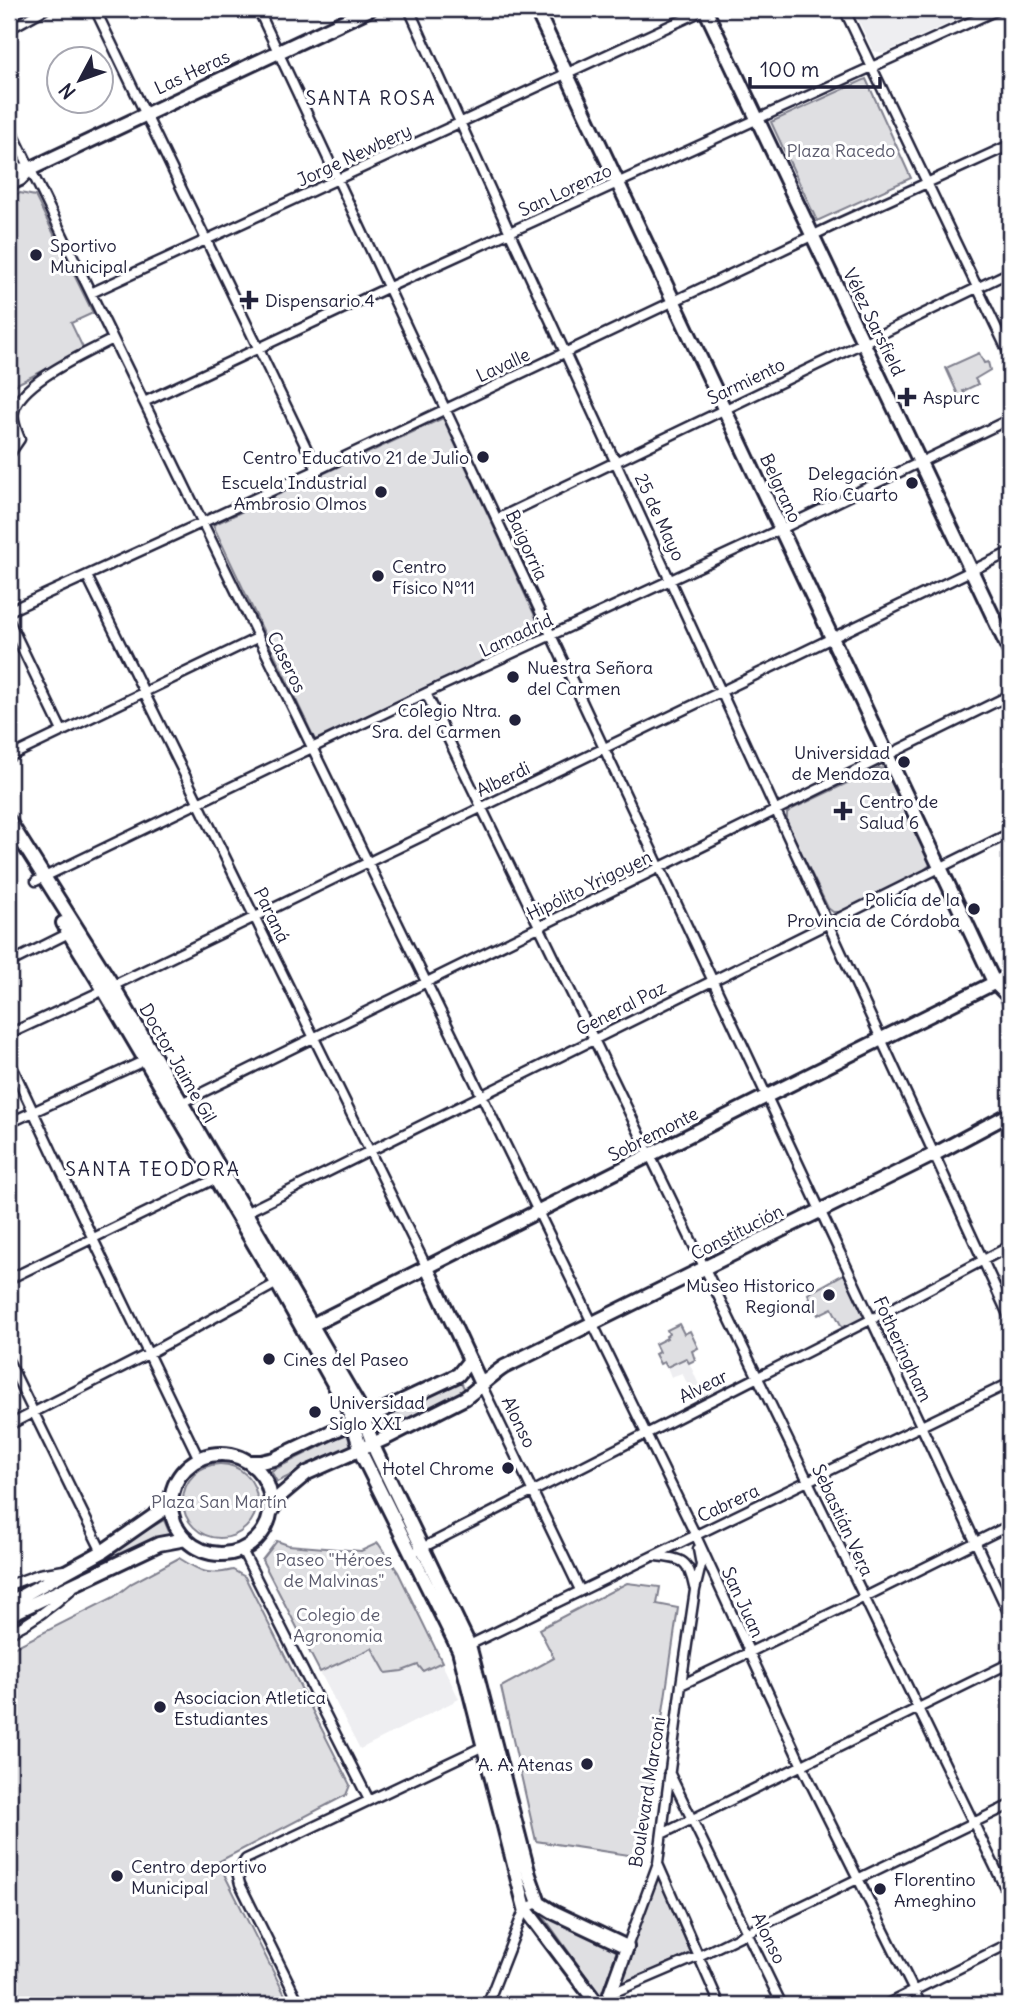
<svg xmlns="http://www.w3.org/2000/svg" width="1019" height="2014" font-family="Delius,sans-serif">
<style>
.built{fill:#eeeef1}
.green{fill:#dfdfe2;stroke:#80808e;stroke-width:2}
.lines{fill:none;stroke-linecap:round;stroke-linejoin:round}
.street-casing{stroke:#22223b;stroke-width:13}
.secondary-casing{stroke:#22223b;stroke-width:18}
.street{stroke:#fff;stroke-width:8}
.secondary{stroke:#fff;stroke-width:12}
.poi-dot{fill:#22223b;stroke:#fff;stroke-width:2.5}
.labels{text-anchor:middle;dominant-baseline:central;stroke-width:6;stroke-linejoin:round;paint-order:stroke}
.street-label{font-size:18px;fill:#22223b;stroke:#fff}
.park-label{font-size:18px;fill:#5b5b6d;stroke:#fff}
.poi-label{font-size:18px;fill:#22223b;stroke:#fff;text-anchor:start}
.neighbourhood-label{font-size:19px;letter-spacing:2px;fill:#22223b;stroke:#fff}
</style>
<rect width="100%" height="100%" fill="#fff"/>
<filter id="ink" filterUnits="userSpaceOnUse"><feTurbulence type="fractalNoise" baseFrequency=".0143" numOctaves="2"/><feDisplacementMap in="SourceGraphic" scale="14" xChannelSelector="R" yChannelSelector="G"/><feConvolveMatrix kernelMatrix="1 2 1 2 8 2 1 2 1" color-interpolation-filters="sRGB"/></filter>
<g filter="url(#ink)">
<path class="built" d="M853 9H981L884 53 873 51Z
M687 1358 699 1385 724 1374 729 1384 695 1400 682 1373 671 1377 667 1367Z
M398 1572 459 1699 360 1749 269 1574 311 1584Z"/>
<path class="green" d="M866 79 911 178 817 221 771 122Z
M20 193 35 196 93 313 71 323 84 350 9 388V198Z
M979 353 984 363 988 362 990 370 975 379 978 384 963 391 966 397 960 399 946 368Z
M443 418 543 633 315 740 213 525Z
M879 768 885 769 890 775 931 864 922 872 843 912H833L828 908 787 823V813L790 810Z
M844 1274 866 1319 843 1329 832 1308 818 1315 808 1294Z
M679 1324 684 1334 690 1331 698 1348 692 1351 695 1360 689 1363 686 1358 667 1367 664 1362 660 1364 655 1354 659 1352 655 1344 667 1338 666 1336 669 1334 667 1330Z
M460 1380 466 1392 378 1434 375 1422Z
M347 1433 351 1446 277 1482 271 1471Z
M183 1501a37 37 0 1 1 74 0a37 37 0 1 1-74 0Z
M164 1520 170 1534 58 1582Z
M277 1541 288 1545 361 1551 378 1543 398 1572 442 1662 423 1671 418 1665 402 1671 386 1673 372 1648 320 1672 262 1560Z
M179 1558C201 1572 208 1576 233 1570L245 1577 350 1785 346 1795 218 1862 290 2005H9V1650L114 1597 132 1583Z
M627 1583 660 1587 657 1604 678 1608 642 1857 536 1841 501 1687 554 1658 539 1629Z
M658 1876 691 1953 617 1987Z
M541 1913 617 1950 601 1997Z"/>
<g class="lines">
<g class="street-casing">
<path id="street" d="M95 9 317 470
M258 9 1010 1616
M409 9 510 233 1010 1319
M844 9 1010 356
M9 29 45 9
M9 125 696 1536 802 1766 921 2005
M91 293 706 9
M144 402 387 288 999 9
M9 455 20 439C17 431 12 421 14 412 19 382 87 353 113 339
M497 519 1010 272
M87 576 427 1268
M9 611 317 470 839 223 1010 145
M9 621 62 731
M426 693C620 1095 814 1497 1010 1898
M9 757 257 638
M36 881 426 693 781 529 1010 419
M9 963 69 933
M9 1034 104 990 1010 552
M9 1060 93 1239 199 1459
M181 1103 1010 695
M9 1123 148 1059
M245 1213 1010 833
M9 1279 217 1178
M9 1362 102 1552
M481 1384 580 1590
M9 1425 148 1354 279 1282
M242 1550 369 1800
M418 1550 872 1319 1010 1246
M656 1556C683 1559 688 1559 694 1587
M9 1585 39 1574 64 1570
M9 1633C33 1621 52 1607 72 1589
M465 1647 1010 1383
M681 1685 863 1598 1010 1525
M669 1772 782 2005
M662 1834 1010 1663
M658 1864 720 2005
M627 1947 658 1863 681 1685 695 1590 701 1565 698 1549
M610 1994 699 1956 1010 1805
M300 2005 240 1884 237 1872 246 1859 486 1745
M487 2005 525 1908 539 1903
M885 2005 1010 1943"/>
</g>
<g class="secondary-casing">
<path id="secondary" d="M536 9 994 982 1007 995 1010 1002
M705 9 1010 652
M9 173 16 170 30 169
M9 184 20 179 30 169 370 9
M9 821 113 986 359 1406 376 1452 469 1645 529 1875 539 1903 555 1913 627 1947 610 1994 609 2005
M63 923 104 990 277 1283 349 1411 363 1457 459 1650 525 1908 598 2005
M427 1268 481 1384
M312 1325 767 1096 1010 975
M171 1504a50 50 0 1 1 100 0a50 50 0 1 1-100 0Z
M248 1462H261L274 1459 333 1431 364 1419 458 1375 470 1360
M270 1513 281 1495 307 1473 386 1438 465 1398C479 1388 490 1376 504 1367L935 1154 1010 1114
M9 1603 102 1552 171 1504
M9 1615 159 1544 186 1539"/>
</g>
<use href="#street" class="street"/>
<use href="#secondary" class="secondary"/>
</g>
</g>
<g class="poi-dot">
<circle cx="36" cy="255" r="7"/>
<path d="M245.5 289.5h7v7h7v7h-7v7h-7v-7h-7v-7h7z"/>
<path d="M903.5 386.5h7v7h7v7h-7v7h-7v-7h-7v-7h7z"/>
<circle cx="483" cy="457" r="7"/>
<circle cx="912" cy="483" r="7"/>
<circle cx="381" cy="492" r="7"/>
<circle cx="378" cy="576" r="7"/>
<circle cx="513" cy="677" r="7"/>
<circle cx="515" cy="720" r="7"/>
<circle cx="904" cy="762" r="7"/>
<path d="M839.5 800.5h7v7h7v7h-7v7h-7v-7h-7v-7h7z"/>
<circle cx="974" cy="909" r="7"/>
<circle cx="829" cy="1295" r="7"/>
<circle cx="269" cy="1359" r="7"/>
<circle cx="315" cy="1412" r="7"/>
<circle cx="508" cy="1468" r="7"/>
<circle cx="160" cy="1707" r="7"/>
<circle cx="587" cy="1764" r="7"/>
<circle cx="117" cy="1876" r="7"/>
<circle cx="880" cy="1889" r="7"/>
</g>
<g class="labels">
<g class="street-label">
<text transform="translate(192 72) rotate(-25)">Las Heras</text>
<text transform="translate(354 155) rotate(-25)">Jorge Newbery</text>
<text transform="translate(565 190) rotate(-25)">San Lorenzo</text>
<text transform="translate(874 322) rotate(64)">Vélez Sarsfield</text>
<text transform="translate(503 365) rotate(-25)">Lavalle</text>
<text transform="translate(746 381) rotate(-26)">Sarmiento</text>
<text transform="translate(781 488) rotate(65)">Belgrano</text>
<text transform="translate(660 517) rotate(65)">25 de Mayo</text>
<text transform="translate(527 545) rotate(65)">Baigorria</text>
<text transform="translate(516 635) rotate(-25)">Lamadrid</text>
<text transform="translate(287 662) rotate(64)">Caseros</text>
<text transform="translate(503 779) rotate(-26)">Alberdi</text>
<text transform="translate(589 885) rotate(-26)">Hipólito Yrigoyen</text>
<text transform="translate(272 915) rotate(64)">Paraná</text>
<text transform="translate(621 1008) rotate(-27)">General Paz</text>
<text transform="translate(178 1063) rotate(60)">Doctor Jaime Gil</text>
<text transform="translate(653 1134) rotate(-27)">Sobremonte</text>
<text transform="translate(737 1232) rotate(-27)">Constitución</text>
<text transform="translate(903 1349) rotate(65)">Fotheringham</text>
<text transform="translate(703 1386) rotate(-27)">Alvear</text>
<text transform="translate(519 1422) rotate(64)">Alonso</text>
<text transform="translate(728 1503) rotate(-25)">Cabrera</text>
<text transform="translate(843 1520) rotate(65)">Sebastián Vera</text>
<text transform="translate(743 1602) rotate(65)">San Juan</text>
<text transform="translate(647 1792) rotate(-81)">Boulevard Marconi</text>
<text transform="translate(769 1938) rotate(64)">Alonso</text>
</g>
<g class="park-label">
<text x="841" y="150">Plaza Racedo</text>
<text x="219" y="1501">Plaza San Martín</text>
<text x="334" y="1559">Paseo "Héroes<tspan x="334" dy="21">de Malvinas"</tspan></text>
<text x="338" y="1614">Colegio de<tspan x="338" dy="21">Agronomia</tspan></text>
</g>
<g class="poi-label">
<text x="50" y="245">Sportivo<tspan x="50" dy="21">Municipal</tspan></text>
<text x="265" y="300">Dispensario 4</text>
<text x="923" y="397">Aspurc</text>
<text x="469" y="457" text-anchor="end">Centro Educativo 21 de Julio</text>
<text x="898" y="473" text-anchor="end">Delegación<tspan x="898" dy="21">Río Cuarto</tspan></text>
<text x="367" y="482" text-anchor="end">Escuela Industrial<tspan x="367" dy="21">Ambrosio Olmos</tspan></text>
<text x="392" y="566">Centro<tspan x="392" dy="21">Físico Nº11</tspan></text>
<text x="527" y="667">Nuestra Señora<tspan x="527" dy="21">del Carmen</tspan></text>
<text x="501" y="710" text-anchor="end">Colegio Ntra.<tspan x="501" dy="21">Sra. del Carmen</tspan></text>
<text x="890" y="752" text-anchor="end">Universidad<tspan x="890" dy="21">de Mendoza</tspan></text>
<text x="859" y="801">Centro de<tspan x="859" dy="21">Salud 6</tspan></text>
<text x="960" y="899" text-anchor="end">Policía de la<tspan x="960" dy="21">Provincia de Córdoba</tspan></text>
<text x="815" y="1285" text-anchor="end">Museo Historico<tspan x="815" dy="21">Regional</tspan></text>
<text x="283" y="1359">Cines del Paseo</text>
<text x="329" y="1402">Universidad<tspan x="329" dy="21">Siglo XXI</tspan></text>
<text x="494" y="1468" text-anchor="end">Hotel Chrome</text>
<text x="174" y="1697">Asociacion Atletica<tspan x="174" dy="21">Estudiantes</tspan></text>
<text x="573" y="1764" text-anchor="end">A. A. Atenas</text>
<text x="131" y="1866">Centro deportivo<tspan x="131" dy="21">Municipal</tspan></text>
<text x="894" y="1879">Florentino<tspan x="894" dy="21">Ameghino</tspan></text>
</g>
<g class="neighbourhood-label">
<text x="371" y="98">SANTA ROSA</text>
<text x="153" y="1169">SANTA TEODORA</text>
</g>
</g>
<rect width="1019" height="2014" fill="none" stroke="#fff" stroke-width="35"/>
<rect x="18" y="18" width="984" height="1979" fill="none" stroke="#22223b" stroke-width="2.5" filter="url(#ink)"/>
<g transform="translate(80 80) rotate(229)"><circle r="33" fill="#ffffff" stroke="#a7a7b1" stroke-width="2"/>
<path d="M0-5L12 26L0 18L-12 26Z" fill="#22223b"/>
<text y="-10" font-size="19" font-weight="bold" text-anchor="middle" fill="#22223b">N</text>
</g>
<path d="M750 77v10h130v-10" fill="none" stroke="#22223b" stroke-width="3.5"/>
<text x="760" y="77" font-size="21" fill="#22223b" stroke="#ffffff" stroke-width="5" paint-order="stroke">100 m</text>
</svg>
